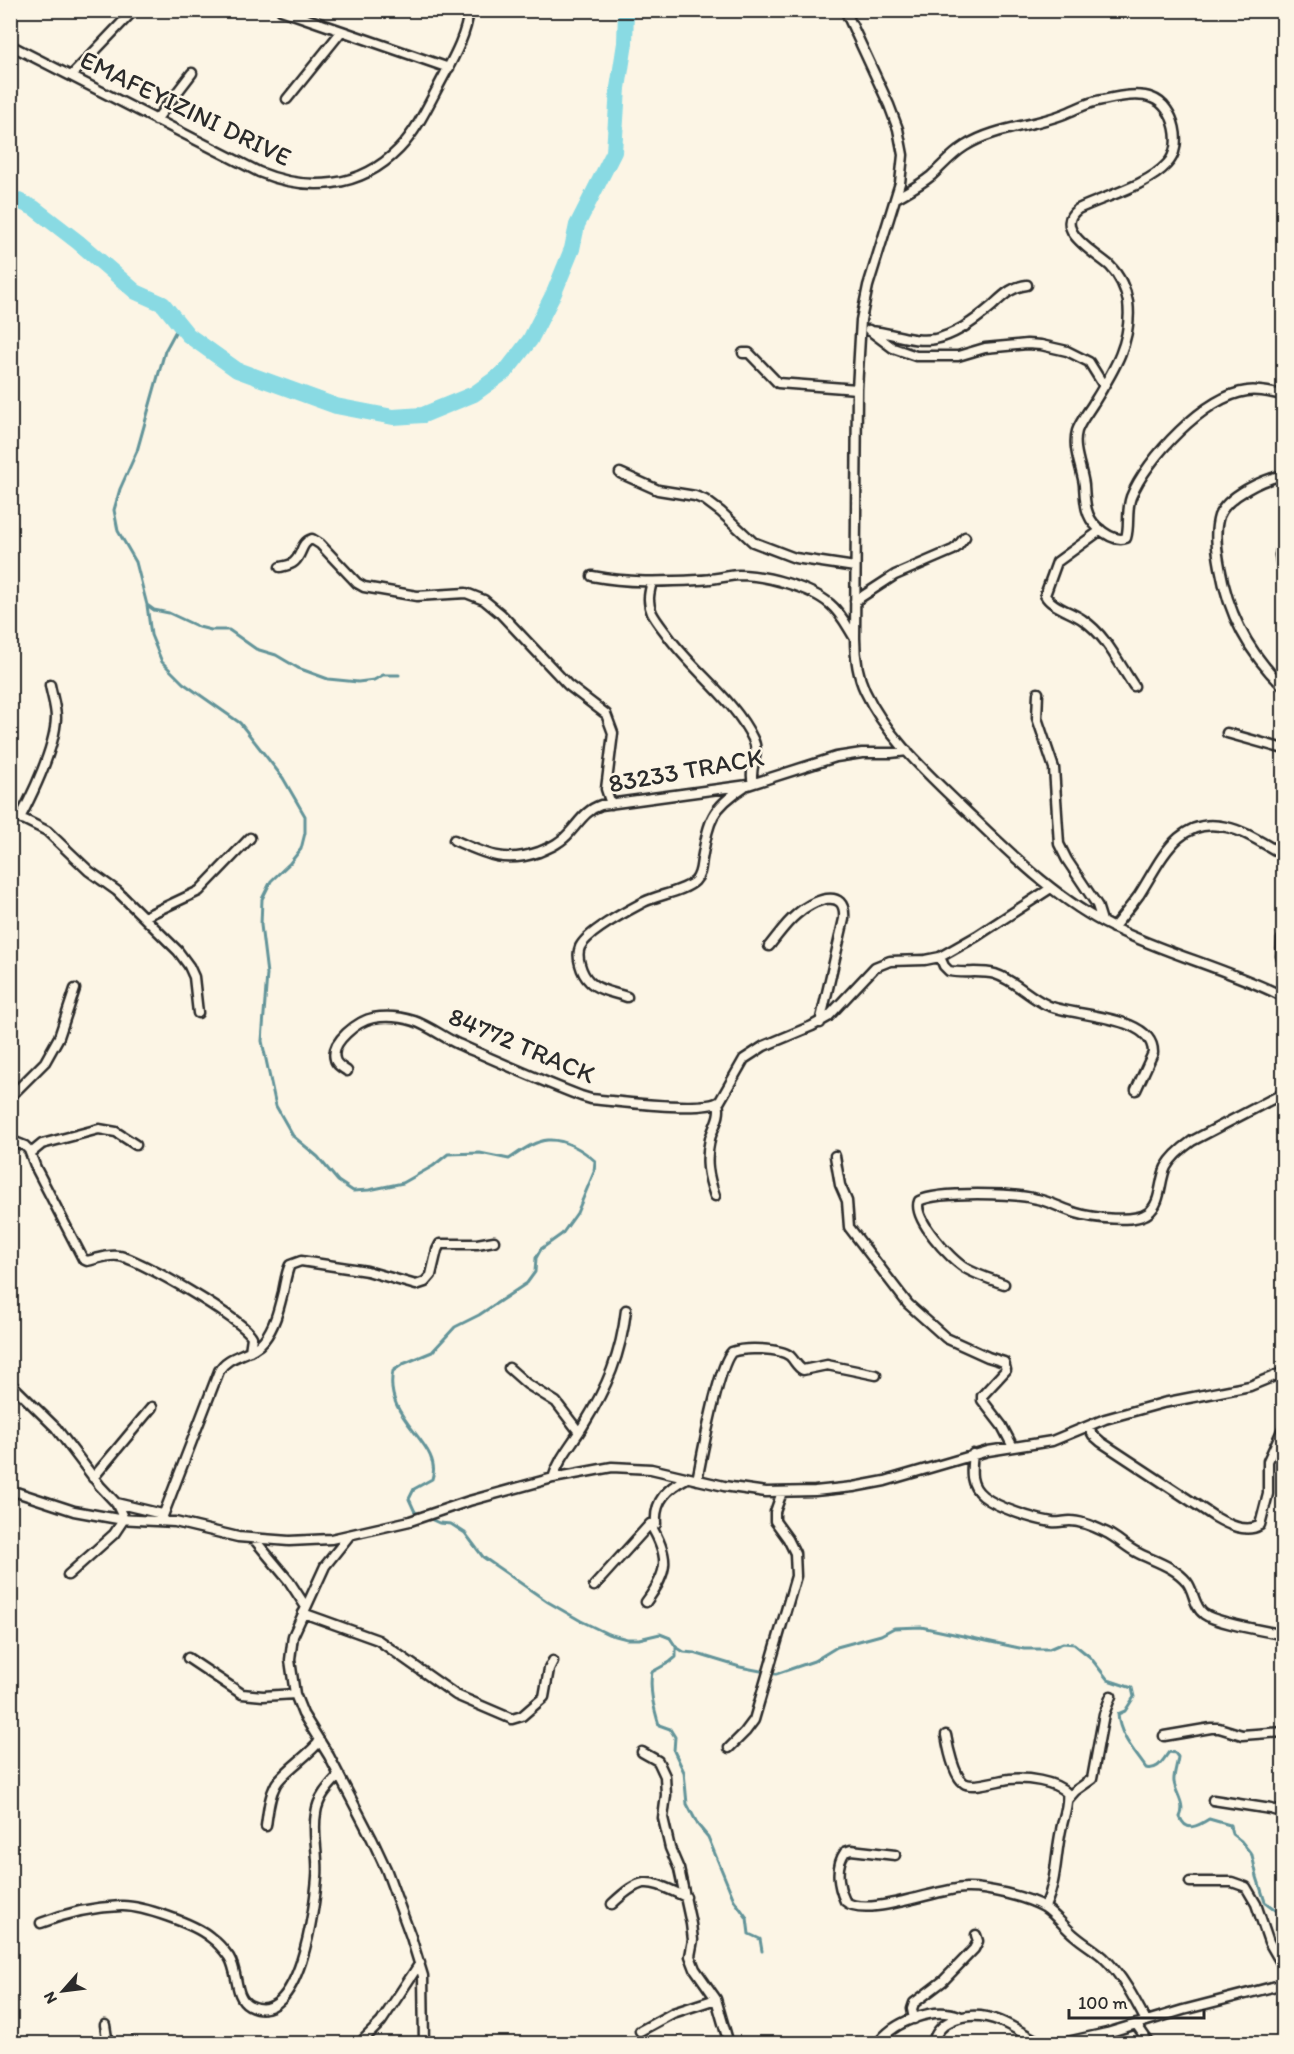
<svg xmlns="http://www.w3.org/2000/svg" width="1294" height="2054" font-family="Itim,sans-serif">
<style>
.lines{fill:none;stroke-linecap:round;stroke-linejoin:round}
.stream{stroke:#639499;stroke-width:3}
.river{stroke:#89dae3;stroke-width:16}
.minor-casing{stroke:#2b2b2b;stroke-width:13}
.minor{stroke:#fcf5e5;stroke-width:8}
.labels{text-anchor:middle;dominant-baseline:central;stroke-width:5;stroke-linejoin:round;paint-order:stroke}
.street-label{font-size:26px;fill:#2b2b2b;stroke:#fcf5e5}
</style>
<rect width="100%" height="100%" fill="#fcf5e5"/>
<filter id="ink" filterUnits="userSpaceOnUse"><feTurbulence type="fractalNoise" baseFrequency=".0167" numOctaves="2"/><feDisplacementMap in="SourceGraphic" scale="12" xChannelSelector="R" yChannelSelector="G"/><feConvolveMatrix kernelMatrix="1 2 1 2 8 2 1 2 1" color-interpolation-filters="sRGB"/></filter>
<g filter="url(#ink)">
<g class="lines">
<path class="stream" d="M179 325 165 351 137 451 120 489 114 510 118 531 136 562 147 605 151 635 162 662 183 683 240 723 283 778 305 816V833L301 849 290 863 271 881 262 899 261 925 267 974 262 1041 276 1106 293 1136 318 1157 338 1181 353 1191 369 1190 403 1183 433 1166 448 1154 480 1153 509 1159C520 1152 534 1141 548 1140 565 1139 583 1150 595 1161L594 1172 577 1213 562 1234 541 1249 536 1258 535 1272 527 1283 479 1315 455 1327 432 1352 403 1364 393 1371C382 1421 444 1443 432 1479L414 1489 409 1499 415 1512 420 1514
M147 605 154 610 169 613 199 627 211 630H229L256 649 276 655 298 668 328 679 358 682 374 680 383 675H399
M426 1517 439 1523 451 1524 465 1533 483 1557 548 1602 581 1621 608 1634 627 1639H639L660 1634 670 1638 676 1647 684 1652 694 1653 740 1667 776 1674 814 1661 837 1647 881 1635 894 1628 921 1627 1024 1649H1049L1063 1643 1074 1644 1090 1657 1108 1680 1132 1688 1134 1697 1125 1711 1118 1714C1119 1735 1135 1752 1146 1768 1158 1771 1162 1761 1169 1752L1175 1753 1178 1757C1177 1765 1173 1776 1174 1782 1176 1795 1186 1804 1180 1817 1186 1833 1198 1826 1209 1819L1230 1825 1232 1834 1241 1841 1252 1855 1257 1877 1265 1902 1277 1911 1284 1929
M676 1647V1657L670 1662 652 1672C649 1690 654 1708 659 1725L670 1729 675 1737 674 1751 684 1772 687 1804 698 1825 708 1837 734 1900 747 1918 749 1934 760 1939 762 1951"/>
<path class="river" d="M10 197 34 208 78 242 136 292 163 304 188 335 237 370 336 406 393 417 423 415 474 394 506 371 530 340 554 293 572 249 577 225 614 152 618 88 625 43 626 10"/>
<g class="minor-casing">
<path id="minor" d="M281 10 449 68
M845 10 889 105 898 129 903 155 900 183 868 286 861 320 857 389 855 638C855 656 857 674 865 691 886 736 926 772 961 806 1008 851 1056 900 1114 928 1169 955 1229 969 1284 997
M10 45 259 172C308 192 360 189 399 149 416 131 427 108 438 87 451 62 466 38 469 10
M71 76 134 10
M287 99 341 32
M156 120 192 73
M896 198C908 191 920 185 931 176 942 166 952 154 965 146 995 127 1031 127 1064 114 1077 109 1088 102 1102 100 1117 97 1138 92 1152 98 1175 106 1184 147 1167 164 1147 186 1105 196 1078 209 1051 229 1097 254 1110 266 1119 275 1126 289 1128 302 1133 341 1113 372 1093 404 1088 412 1080 422 1077 431 1072 449 1082 468 1084 485 1085 501 1085 516 1097 527 1105 534 1116 542 1126 538 1130 525 1126 511 1131 497 1146 459 1205 396 1247 391 1259 389 1271 393 1284 395
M869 330 893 348 916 356H958L985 348 1027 344 1041 345 1067 351 1089 362 1104 386
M870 331C892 332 912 343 935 339 955 335 977 319 992 306 1004 295 1011 287 1027 285
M743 353H749L778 383 857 389
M620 473 658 490 695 496 705 500 721 512 753 542 795 558 855 567
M1284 475C1263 479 1227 496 1219 516 1214 532 1217 551 1220 567 1228 613 1249 654 1284 687
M1101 530 1057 562 1045 595C1051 607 1072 612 1083 620 1106 635 1119 664 1134 686
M1284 538 1280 555 1284 580
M280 567C285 566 291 565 294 562 303 554 300 543 312 539L320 544 357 583 364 587 417 596 466 593 484 600 501 614 568 685 606 714 613 733 606 789 611 804
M592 576C628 583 662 582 698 580 712 580 725 576 739 575 765 575 810 587 830 604 841 613 847 626 854 637
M652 582C649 593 647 602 652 613 656 621 663 629 668 636 694 672 734 699 753 739 761 755 748 768 753 783
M855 601 895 575 953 550 957 547 965 537
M1038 693 1037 718 1054 768 1059 844 1067 860 1097 905 1102 921
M1227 733 1284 749
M10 816 25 820 47 831 89 871 117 891 178 951 189 966 194 977 198 1013
M20 818C34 791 55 748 56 718 56 707 52 696 50 685
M454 840C486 854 504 864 539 852 551 847 562 842 570 832 580 821 586 810 601 805L748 785 836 757 862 753H891L907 751
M144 917 199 891 250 838
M1113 928C1122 917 1131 906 1139 895 1160 863 1177 815 1226 827 1246 831 1265 845 1284 855
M1282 939 1281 956 1284 968
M769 946C778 935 786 923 797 914 811 901 847 885 844 919L820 1023
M940 957 944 966 949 971C964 974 980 970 995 974 1014 980 1029 997 1047 1005 1072 1017 1154 1014 1153 1053L1136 1090
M627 997C615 993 597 990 589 981 581 973 576 956 580 947 588 931 629 910 644 902 658 895 685 891 695 881 701 875 701 866 702 859 709 821 710 809 744 787
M347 1071C343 1068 336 1065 335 1059 330 1042 358 1021 373 1018 385 1016 401 1017 414 1021 429 1026 443 1037 458 1044 499 1062 539 1080 581 1096L591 1099C614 1101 704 1113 720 1101L744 1059 764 1046 812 1026 828 1017 875 967 890 961 925 960 940 957 977 936 1051 888
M10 1097 45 1062 59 1037 75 989
M10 1140 25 1146 29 1150 36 1168 83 1259 87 1261C97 1259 108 1254 119 1256 138 1258 244 1320 252 1337L250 1351
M31 1153 42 1144 99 1129 116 1132 136 1145
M835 1156 840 1185 847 1201 849 1227 908 1304 946 1338 988 1357 1004 1362 1006 1370 982 1396V1400L1002 1426 1013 1447
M715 1196C708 1176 705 1161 710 1139 713 1127 722 1116 718 1103
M1004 1284C990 1279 977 1275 965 1268 950 1259 912 1218 919 1201 938 1191 1016 1193 1037 1199 1051 1202 1063 1209 1076 1213 1092 1218 1135 1223 1148 1213 1162 1203 1159 1181 1166 1167 1172 1156 1182 1148 1192 1141L1284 1093
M509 1368 527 1384 556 1402 579 1432
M10 1383 56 1428 100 1486 116 1503 124 1519 114 1534 68 1575
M1088 1426 1093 1435 1101 1442 1215 1517C1227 1524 1246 1534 1260 1525L1268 1494V1461L1284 1426
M973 1454C971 1471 969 1485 983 1496 998 1508 1033 1519 1052 1522 1058 1523 1064 1521 1070 1521 1081 1521 1095 1527 1105 1532 1116 1537 1125 1546 1136 1552 1153 1561 1174 1566 1187 1582 1194 1591 1194 1607 1204 1614 1216 1623 1266 1631 1284 1635
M93 1478 152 1407
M553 1478C559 1458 572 1444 583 1426 607 1387 621 1355 626 1310
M697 1480C702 1457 718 1365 732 1352 744 1347 780 1348 790 1356 795 1361 797 1367 803 1370L827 1365 876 1375
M10 1490 74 1511 118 1519 175 1522 238 1537 289 1541 331 1539 410 1521 469 1501 553 1478 612 1467 651 1469 724 1486 766 1492 815 1491 853 1487 885 1481 988 1451 1052 1441 1105 1419 1163 1403 1250 1386 1284 1372
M116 1503 162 1514
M161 1521 219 1371C229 1353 252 1356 264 1340 275 1326 279 1308 283 1292 285 1283 286 1273 290 1265L301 1261 367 1271 416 1285 425 1282 431 1275 437 1250 440 1244H477L494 1241
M349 1536 325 1566 293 1636 290 1660 295 1694 303 1714 329 1756 372 1839 386 1869 411 1937 423 1976 424 2044
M254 1539 289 1581 306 1607
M594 1586 650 1524
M646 1602C669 1571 670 1557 650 1524H656C654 1500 668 1488 687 1478
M303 1613 378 1640 456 1695 512 1719 522 1716 544 1697 549 1669 553 1661
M188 1658 242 1694 263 1696 295 1694
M946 1735C948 1747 954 1776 964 1783 972 1789 999 1780 1009 1779 1025 1777 1056 1781 1067 1793 1069 1805 1063 1818 1061 1830 1055 1858 1057 1880 1045 1907
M1164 1736 1211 1728H1219L1242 1735 1284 1732
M729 1748 745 1732 754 1720 796 1576 795 1553 788 1539 775 1521V1512L782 1492
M642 1752 658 1761 665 1776 666 1795 663 1818 670 1848 679 1869 691 1924 693 1940 690 1956 695 1969 716 1999 729 2044
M1068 1799 1075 1791 1092 1779 1104 1714 1111 1696
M1213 1800 1271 1809 1284 1813
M266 1826C268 1812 269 1797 276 1784 283 1772 309 1755 320 1741
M895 1855 851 1850 845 1852C835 1866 838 1886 845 1901 865 1919 939 1888 965 1888 985 1887 1027 1897 1044 1907 1055 1914 1064 1927 1074 1935 1083 1943 1094 1949 1103 1957 1122 1975 1134 1998 1146 2021
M1190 1882H1232L1246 1887 1256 1904 1269 1942 1284 1968
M612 1904C644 1874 648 1880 686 1897
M41 1923C66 1913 93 1907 121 1906 141 1905 195 1924 210 1937 217 1942 224 1950 229 1957 239 1973 234 1997 249 2005 300 2031 315 1904 317 1877 319 1855 312 1834 316 1813 318 1797 329 1786 339 1775
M914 2019 912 2009 914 2003 943 1981 974 1949 978 1941 976 1935
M1136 2024 1150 2044
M105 2025 108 2044
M640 2031 673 2013 716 1999
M359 2044 381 2022 420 1963
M878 2044C892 2022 934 2006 959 2016
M932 2044C941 2014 975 2011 1000 2021 1015 2027 1028 2037 1043 2044
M1058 2044 1107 2033 1183 2010 1284 1984"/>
</g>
<use href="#minor" class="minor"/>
</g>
</g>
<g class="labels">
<g class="street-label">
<text transform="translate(186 108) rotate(26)">EMAFEYIZINI DRIVE</text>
<text transform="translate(686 770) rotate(-10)">83233 TRACK</text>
<text transform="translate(522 1045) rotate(23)">84772 TRACK</text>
</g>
</g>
<rect width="1294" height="2054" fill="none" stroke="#fcf5e5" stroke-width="36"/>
<rect x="18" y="18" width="1258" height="2018" fill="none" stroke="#2b2b2b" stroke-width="2" filter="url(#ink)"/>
<g transform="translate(63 1991) rotate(242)" stroke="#fcf5e5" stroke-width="4.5" paint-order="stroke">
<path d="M0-4.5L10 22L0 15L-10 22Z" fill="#2b2b2b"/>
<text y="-9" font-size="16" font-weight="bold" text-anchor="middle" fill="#2b2b2b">N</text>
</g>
<path d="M1069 2009v9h135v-9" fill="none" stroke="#2b2b2b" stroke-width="3"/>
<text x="1078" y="2009" font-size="18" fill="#2b2b2b" stroke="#fcf5e5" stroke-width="4.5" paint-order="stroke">100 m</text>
</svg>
